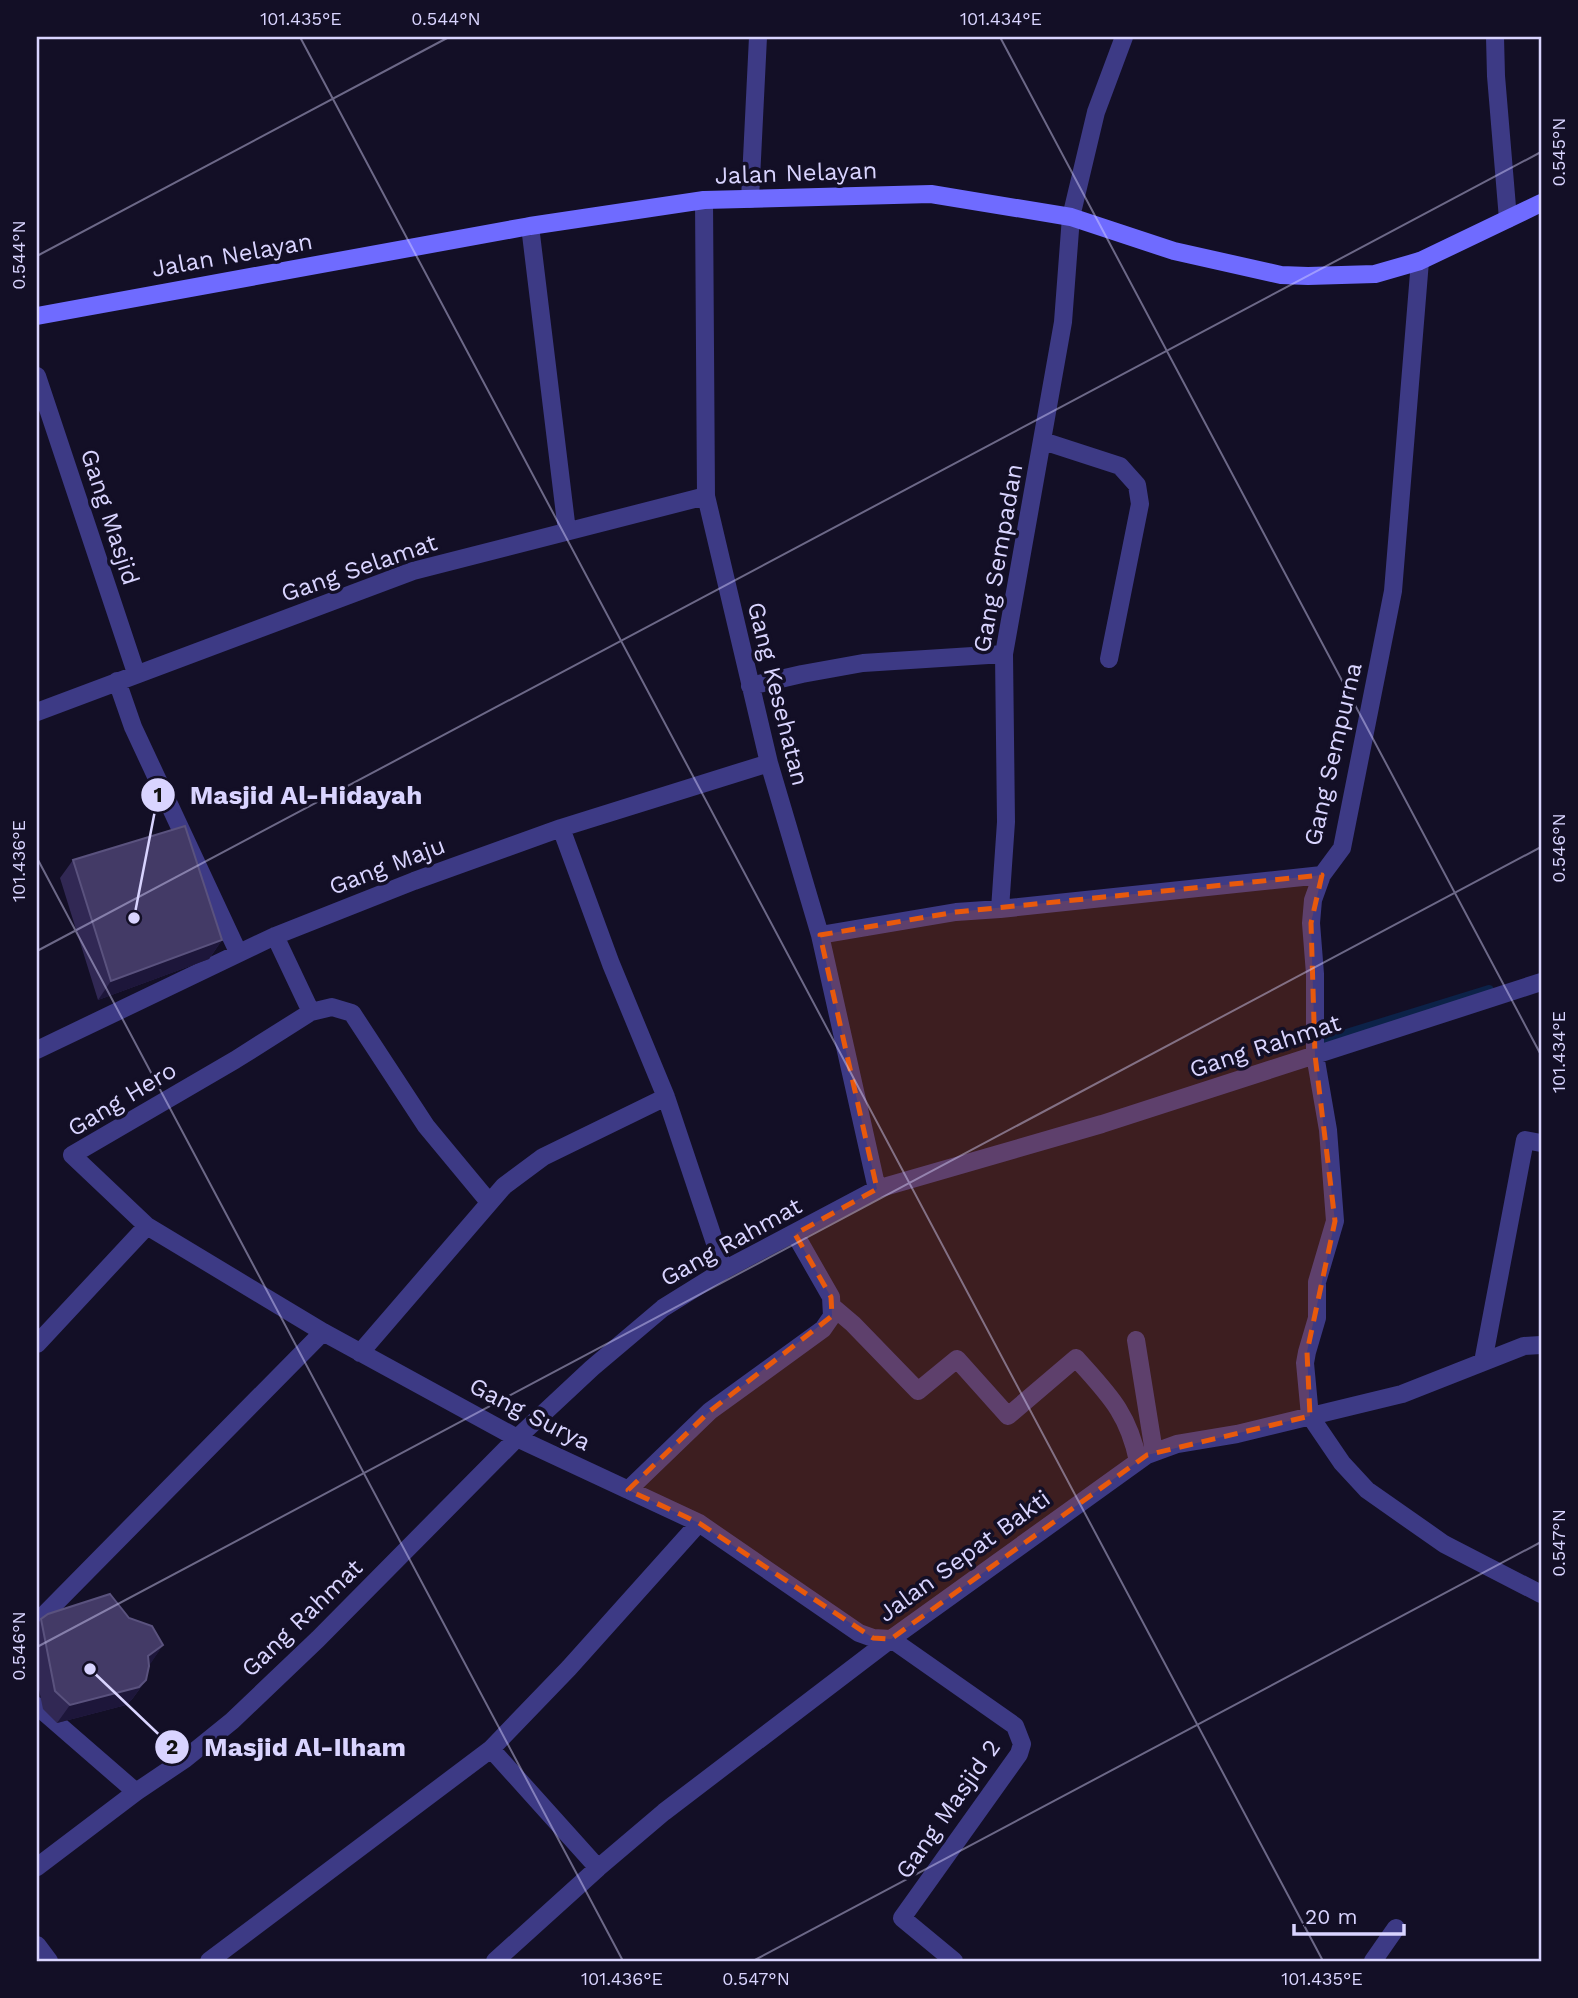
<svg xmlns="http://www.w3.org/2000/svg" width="1578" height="1998" font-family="'Work Sans',sans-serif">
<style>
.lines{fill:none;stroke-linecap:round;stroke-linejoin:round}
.stream{stroke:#0c2248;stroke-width:10}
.lane{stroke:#3d3a85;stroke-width:18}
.street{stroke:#3d3a85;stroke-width:18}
.secondary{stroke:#6f6bff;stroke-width:18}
.wall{fill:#312854}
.shaded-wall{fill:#1d163a}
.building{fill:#433a66;stroke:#5a527e;stroke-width:2}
.marked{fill:#e8590c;fill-opacity:0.2;stroke:#e8590c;stroke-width:5;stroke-dasharray:14 9;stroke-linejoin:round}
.ticks{fill:none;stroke:#d9d4ff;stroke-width:2;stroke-opacity:0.45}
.labels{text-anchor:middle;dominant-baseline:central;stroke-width:7;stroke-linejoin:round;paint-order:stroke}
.street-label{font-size:24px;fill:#d9d4ff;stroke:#130f26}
.leader{fill:none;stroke:#d9d4ff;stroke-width:2.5}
.callout-dot{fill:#d9d4ff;stroke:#130f26;stroke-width:2.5}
.mark-label{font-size:21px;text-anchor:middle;font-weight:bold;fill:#111}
.callout-label{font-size:26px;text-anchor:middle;font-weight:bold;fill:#d9d4ff;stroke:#130f26;stroke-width:7;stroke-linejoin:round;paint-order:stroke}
.neatline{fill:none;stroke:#d9d4ff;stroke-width:2.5}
.ticks-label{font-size:18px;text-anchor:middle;fill:#d9d4ff}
</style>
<rect width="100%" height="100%" fill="#130f26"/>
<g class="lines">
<path class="stream" d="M1327 1040 1489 990"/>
<path class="lane" d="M1495 37 1496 76 1508 219"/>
<path class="street" d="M750 199 758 37
M704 200 706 496 769 763 820 935 877 1189
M530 226 567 531
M1420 261 1393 591 1342 848 1322 875 1313 900 1311 923 1315 974V1055L1328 1130 1335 1221 1317 1282V1318L1307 1352 1305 1363 1310 1416 1342 1463 1367 1490 1444 1544 1541 1594
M37 376 136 673
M1043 441 1120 466 1137 485 1140 504 1109 659
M117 681 133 727 238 952
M750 686 802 674 863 663 1004 654
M37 712 413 571 706 496
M561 828 611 964 666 1097 724 1270
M1000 909 1006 822 1004 654 1063 322 1071 217 1096 112 1124 37
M820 935 956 912 1000 909 1322 875
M275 936 311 1012 235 1060 72 1155 147 1226 323 1332 517 1438 699 1523 859 1633 873 1638 891 1639 1015 1726 1022 1744 1019 1754 902 1918 954 1961
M311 1012 332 1007 352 1013 426 1126 489 1202
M37 1050 275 936 414 881 561 828 769 763
M833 1307 853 1324 918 1391 957 1359 1008 1416 1076 1358C1108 1394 1128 1412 1138 1461
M1136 1340 1154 1452
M37 1344 147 1226
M360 1353 504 1186 543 1157 666 1097
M1483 1362 1525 1140 1541 1143
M628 1490 710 1411 823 1329 832 1316 831 1297 795 1234
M37 1622 323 1332
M37 1706 136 1792
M491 1749 598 1868
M37 1867 136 1792 185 1759 232 1721 318 1639 517 1438 592 1368 663 1308 724 1270 877 1189 1102 1124 1541 982
M37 1945 49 1961
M209 1961 491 1749 569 1668 699 1523
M495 1961 598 1868 664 1812 891 1639 1147 1455 1177 1444 1237 1434 1402 1394 1524 1346 1541 1345
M1373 1961 1396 1928"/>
<path class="secondary" d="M37 316 530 226 704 200 931 194 1071 217 1174 251 1281 275 1308 276 1375 274 1420 261 1541 203"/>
</g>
<path class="wall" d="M73 860 222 940 209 959 98 1000 60 878Z
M41 1619 163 1645 149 1665 146 1680 133 1698 126 1705 57 1723 43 1709 37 1680V1625Z"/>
<path class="shaded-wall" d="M222 940 209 959 98 1000 111 981Z
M163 1645 151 1663 135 1674 148 1656Z
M146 1680 133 1698 126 1705 57 1723 70 1705Z"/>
<path class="building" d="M185 826 222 940 111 981 73 860Z
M110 1594 129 1618 152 1626 163 1645 148 1656 149 1666 146 1680 139 1687 70 1705 55 1691 41 1619 48 1614Z"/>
<path class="marked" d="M1322 875 1311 923 1315 1055 1335 1221 1307 1352 1310 1416 1147 1455 891 1639 873 1638 699 1523 628 1490 710 1411 832 1316 831 1297 795 1234 877 1189 820 935 956 912Z"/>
<path class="ticks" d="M300 37 1323 1961M1000 37 1541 1055M37 256 449 37M37 858 623 1961M37 951 1541 152M37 1647 1541 847M753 1961 1541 1542"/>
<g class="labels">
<g class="street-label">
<text transform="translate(796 173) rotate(-2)">Jalan Nelayan</text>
<text transform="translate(232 255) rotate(-10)">Jalan Nelayan</text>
<text transform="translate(110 517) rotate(72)">Gang Masjid</text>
<text transform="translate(998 558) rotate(-80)">Gang Sempadan</text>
<text transform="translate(359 568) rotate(-19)">Gang Selamat</text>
<text transform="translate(778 694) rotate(76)">Gang Kesehatan</text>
<text transform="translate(1333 754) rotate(-77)">Gang Sempurna</text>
<text transform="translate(387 866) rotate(-21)">Gang Maju</text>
<text transform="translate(1265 1046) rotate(-18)">Gang Rahmat</text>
<text transform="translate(122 1099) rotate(-31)">Gang Hero</text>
<text transform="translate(731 1242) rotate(-29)">Gang Rahmat</text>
<text transform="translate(530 1414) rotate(27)">Gang Surya</text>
<text transform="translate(964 1556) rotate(-36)">Jalan Sepat Bakti</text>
<text transform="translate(302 1618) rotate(-44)">Gang Rahmat</text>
<text transform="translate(948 1809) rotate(-55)">Gang Masjid 2</text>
</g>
</g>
<path class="leader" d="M134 918L158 795M90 1669L172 1747"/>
<g class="callout-dot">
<circle cx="134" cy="918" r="7"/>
<circle cx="90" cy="1669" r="7"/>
<circle cx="158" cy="795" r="18"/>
<circle cx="172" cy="1747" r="18"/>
</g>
<g class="mark-label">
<text x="158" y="802">1</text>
<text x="172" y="1754">2</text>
</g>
<g class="callout-label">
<text x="306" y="804">Masjid Al-Hidayah</text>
<text x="305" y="1756">Masjid Al-Ilham</text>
</g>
<rect width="1578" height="1998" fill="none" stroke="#130f26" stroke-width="77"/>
<path d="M1294 1924v10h110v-10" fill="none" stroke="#d9d4ff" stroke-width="3.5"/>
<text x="1305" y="1924" font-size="21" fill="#d9d4ff" stroke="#130f26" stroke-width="5" paint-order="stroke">20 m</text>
<rect x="38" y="38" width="1502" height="1922" class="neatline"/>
<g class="ticks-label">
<text x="301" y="25">101.435°E</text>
<text x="446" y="25">0.544°N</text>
<text x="1001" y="25">101.434°E</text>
<text transform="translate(1559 152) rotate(-90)" y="6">0.545°N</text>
<text transform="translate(19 255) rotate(-90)" y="6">0.544°N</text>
<text transform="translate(1559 848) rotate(-90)" y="6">0.546°N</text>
<text transform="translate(19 861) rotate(-90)" y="6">101.436°E</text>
<text transform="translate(1559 1052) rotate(-90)" y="6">101.434°E</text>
<text transform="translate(1559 1543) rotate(-90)" y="6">0.547°N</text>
<text transform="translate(19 1646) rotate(-90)" y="6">0.546°N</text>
<text x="622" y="1985">101.436°E</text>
<text x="756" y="1985">0.547°N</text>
<text x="1322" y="1985">101.435°E</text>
</g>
</svg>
